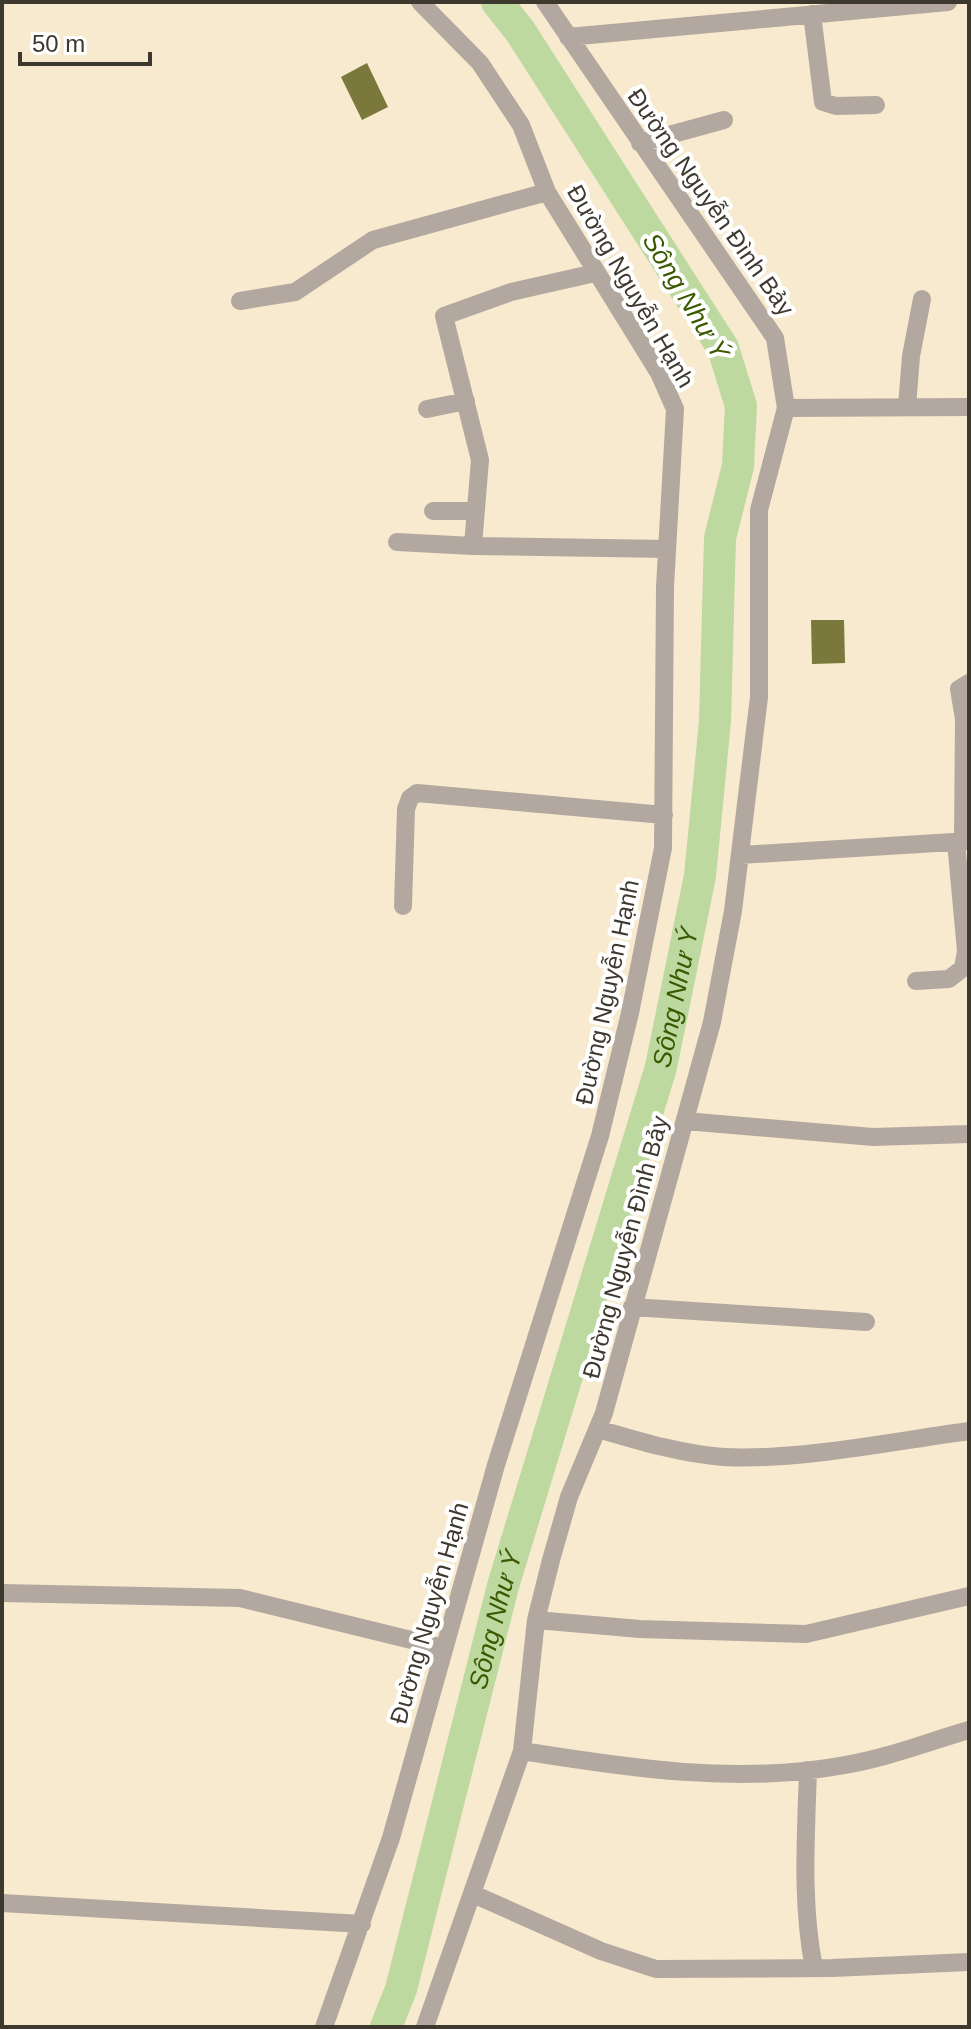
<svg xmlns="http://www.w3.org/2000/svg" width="971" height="2029" font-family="Arial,sans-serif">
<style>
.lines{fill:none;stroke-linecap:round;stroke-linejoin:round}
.river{stroke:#bdd99f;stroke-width:32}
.building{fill:#7a783a}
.street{stroke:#b3a89f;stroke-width:18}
.labels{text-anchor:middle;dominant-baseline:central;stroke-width:8;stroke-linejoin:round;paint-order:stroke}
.street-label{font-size:24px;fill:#3e392f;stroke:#fff}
.water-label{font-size:26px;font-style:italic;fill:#3a5900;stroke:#fff}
</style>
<rect width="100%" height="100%" fill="#f7eacf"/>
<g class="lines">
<path class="river" id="s1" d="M386 2027 401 1989 503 1586 661 1067 700 876 715 721 720 538 738 466 741 406 723 348 520 31 497 2"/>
</g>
<path class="building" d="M367 63 388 107 362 120 341 77Z
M811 620H844L845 663 812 664Z"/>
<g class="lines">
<path class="street" d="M812 14 823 102 836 106 876 105
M568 37 948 2
M640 143 724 120
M595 273 511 292 444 316 480 460 473 546 667 549
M240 301 295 292 373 240 547 192
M907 407 911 356 922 299
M786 408 969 407
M427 409 466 401
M433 511H476
M397 542 473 546
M963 841 964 719 959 689 969 683
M741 855 969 841
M403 906 406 809 410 798 417 793 664 815
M916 981 949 979 963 968 966 951 956 842
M685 1121 873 1137 969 1134
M632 1307 866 1322
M598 1429C639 1441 681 1454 724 1457 797 1461 895 1441 969 1431
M2 1593 240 1598 444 1648
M536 1620 640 1629 806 1634 969 1596
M522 1751C628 1768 739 1785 845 1765 887 1758 928 1742 969 1730
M808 1770C806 1836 801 1903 814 1968
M473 1894 601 1951 656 1969 832 1968 969 1962
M2 1903 362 1924
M324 2027 391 1838 496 1465 600 1136 630 1013 663 848 665 587 675 409 659 373 547 192 521 125 480 63 420 2
M425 2027 522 1751 536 1620 551 1560 569 1497 604 1413 712 1022 733 911 759 697V510L786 408 775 338 545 2"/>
</g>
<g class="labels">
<g class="street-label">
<text transform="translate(711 202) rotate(55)">Đường Nguyễn Đình Bảy</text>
<text transform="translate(631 286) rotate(60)">Đường Nguyễn Hạnh</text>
<text transform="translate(607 992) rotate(-78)">Đường Nguyễn Hạnh</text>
<text transform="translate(625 1247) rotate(-75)">Đường Nguyễn Đình Bảy</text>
<text transform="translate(429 1613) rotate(-74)">Đường Nguyễn Hạnh</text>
</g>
<g class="water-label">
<text transform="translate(686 296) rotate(59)">Sông Như Ý</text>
<text stroke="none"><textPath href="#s1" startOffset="1070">Sông Như Ý</textPath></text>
<text stroke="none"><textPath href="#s1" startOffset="422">Sông Như Ý</textPath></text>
</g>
</g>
<rect width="971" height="2029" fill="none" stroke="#3e392f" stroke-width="8"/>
<path d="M20 52v12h130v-12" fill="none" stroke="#3e392f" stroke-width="4"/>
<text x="32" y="52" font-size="24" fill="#3e392f" stroke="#ffffff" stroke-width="6" paint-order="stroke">50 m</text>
</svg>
